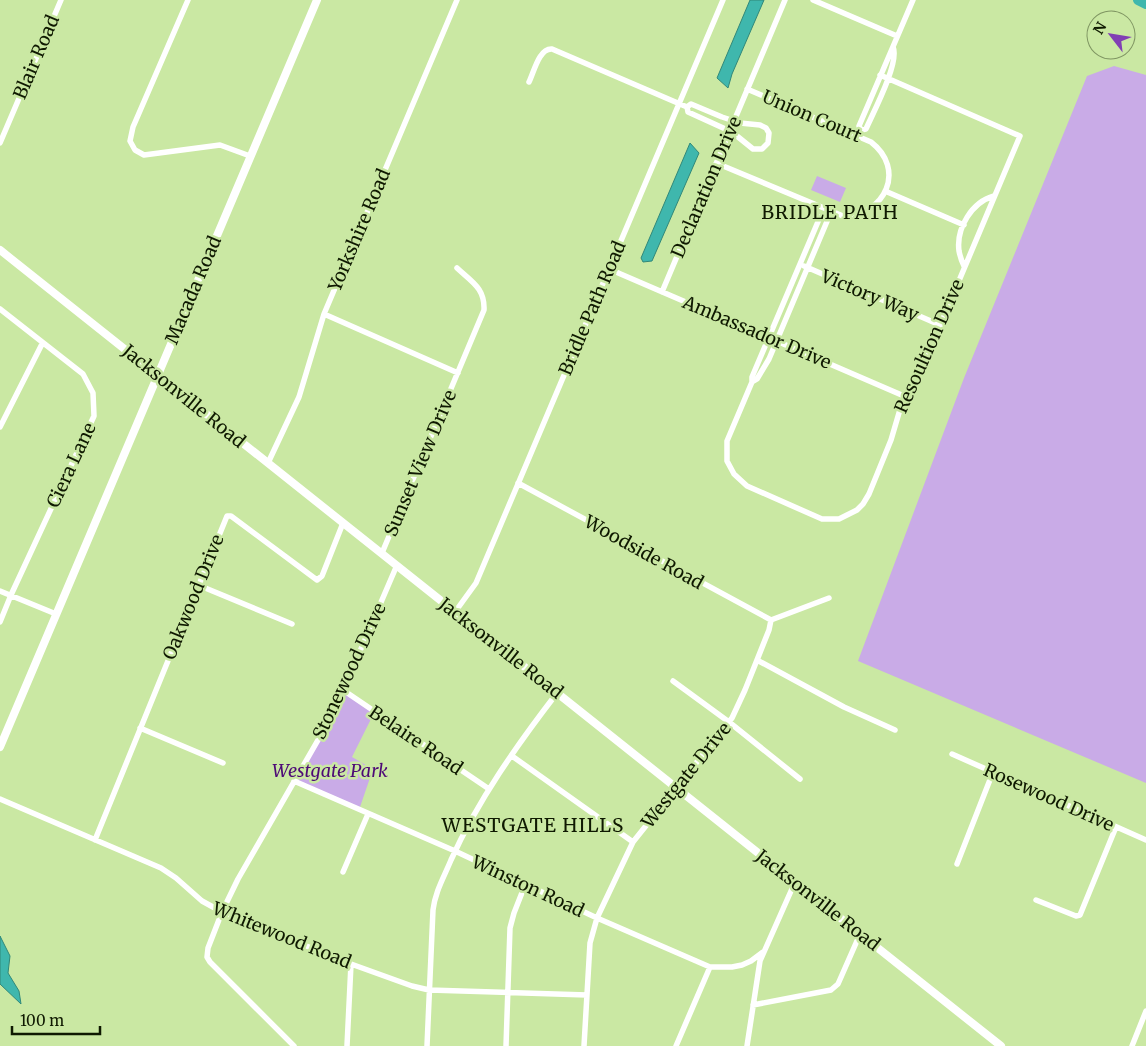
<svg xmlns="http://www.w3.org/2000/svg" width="1146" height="1046" font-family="Merriweather,serif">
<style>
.green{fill:#c9abe7}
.water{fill:#3fb7ad;stroke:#318879}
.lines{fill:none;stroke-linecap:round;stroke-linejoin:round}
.river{stroke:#3fb7ad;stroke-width:10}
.street{stroke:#fff;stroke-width:5.5}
.secondary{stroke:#fff;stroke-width:8}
.labels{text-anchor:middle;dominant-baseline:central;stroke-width:5;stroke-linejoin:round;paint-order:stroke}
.street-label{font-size:18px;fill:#0f1901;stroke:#cae8a3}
.park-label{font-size:18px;font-style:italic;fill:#4d0a76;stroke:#cae8a3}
.neighbourhood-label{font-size:19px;letter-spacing:1px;fill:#0f1901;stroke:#cae8a3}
</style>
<rect width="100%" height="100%" fill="#cae8a3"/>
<path class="green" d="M1114 66 1146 75V783L858 661 964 378 1087 76Z
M817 176 846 188 840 202 811 190Z
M343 690 375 711 352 757 373 769 359 810 294 781Z"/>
<path class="water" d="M750 0H764L732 74 728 88 717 78Z
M690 143 699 153 652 261 643 262 641 258Z
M0 936 10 956 8 973 19 991 21 1004 0 984Z"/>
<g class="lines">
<path class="river" d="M1138 0 1146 4"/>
<path class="street" d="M188 0 133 127 130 141 135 150 144 155 220 145 250 156
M813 0 897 36
M893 47C900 62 873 113 866 129L861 130 859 126 913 0
M529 82C534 72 539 48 552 49L687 107 688 112 732 132 753 149H762L768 143 769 133 766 128 760 125 740 123 722 117 691 104 687 107
M0 143 61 0
M716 163 843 216C886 215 906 169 871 142L747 89
M885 191 964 225
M826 215 828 219 769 359 757 379 752 382V377L820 217Z
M804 266 940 325
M964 266C962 262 960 256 959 251 956 228 972 202 994 196
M609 269 904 396
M662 292 785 0
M0 309 83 374 93 393 94 416 11 595 0 622
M324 314 458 373
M752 382 727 441V461L734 474 747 486 822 519H839L857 510 863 504 869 494 891 440 904 396 934 340 1020 136 880 75
M0 427 42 344
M268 463 299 397 324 314 457 0
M518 483 771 620
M382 553 484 310C485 288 472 282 457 268
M198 585 292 624
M0 591 56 614
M455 612 476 583 723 0
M771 620 829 598
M757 660 844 707 895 730
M673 681 729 722 800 779
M343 690 489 789
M140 728 223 763
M952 754 1146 840
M512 756 633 842
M294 781 455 851 597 918 710 967H732L742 965 751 961 763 952
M0 799 161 868 176 878 202 901 222 912 351 964 412 986 429 990 587 995
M95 840 227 516H231L317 580 322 576 343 523
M957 864 993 772
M343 872 368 814
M1036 900 1076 916 1080 915 1116 827
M753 1005 831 990 838 984 860 934
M294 1046 210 962 207 957 208 948 222 912 238 879 333 714 397 565
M347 1046 351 964
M427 1046 433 910C435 892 444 877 451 860 478 800 517 745 557 693
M506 1046 510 928 514 913 525 885
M584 1046 590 943 597 918 633 842 732 718 745 690 769 630 771 620
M676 1046 710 967
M747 1046 760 961 795 882
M1132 1046 1146 1011"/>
<path class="secondary" d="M0 250 1001 1046
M0 747 317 0"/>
</g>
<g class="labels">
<g class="street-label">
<text transform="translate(36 57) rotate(-67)">Blair Road</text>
<text transform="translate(812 116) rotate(23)">Union Court</text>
<text transform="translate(706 187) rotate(-67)">Declaration Drive</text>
<text transform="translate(359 230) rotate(-67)">Yorkshire Road</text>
<text transform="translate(193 290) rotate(-67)">Macada Road</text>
<text transform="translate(870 295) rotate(23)">Victory Way</text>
<text transform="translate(592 308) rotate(-67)">Bridle Path Road</text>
<text transform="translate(757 332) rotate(23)">Ambassador Drive</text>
<text transform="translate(929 346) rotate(-66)">Resoultion Drive</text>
<text transform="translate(184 396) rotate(39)">Jacksonville Road</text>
<text transform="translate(420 463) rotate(-67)">Sunset View Drive</text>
<text transform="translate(71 465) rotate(-65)">Ciera Lane</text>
<text transform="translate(644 552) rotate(29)">Woodside Road</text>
<text transform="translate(193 597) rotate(-68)">Oakwood Drive</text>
<text transform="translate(501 648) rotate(38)">Jacksonville Road</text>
<text transform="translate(349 671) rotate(-65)">Stonewood Drive</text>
<text transform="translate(416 740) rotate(34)">Belaire Road</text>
<text transform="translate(686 775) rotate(-51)">Westgate Drive</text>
<text transform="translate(1049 797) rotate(24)">Rosewood Drive</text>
<text transform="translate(528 886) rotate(25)">Winston Road</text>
<text transform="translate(818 900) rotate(38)">Jacksonville Road</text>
<text transform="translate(282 935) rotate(22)">Whitewood Road</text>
</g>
<g class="park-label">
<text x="330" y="770">Westgate Park</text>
</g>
<g class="neighbourhood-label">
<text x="830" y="212">BRIDLE PATH</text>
<text x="533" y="825">WESTGATE HILLS</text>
</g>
</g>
<g transform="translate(1111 35) rotate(301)"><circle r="24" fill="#cae8a3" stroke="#7f9562"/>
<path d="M0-4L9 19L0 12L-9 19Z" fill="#813fb4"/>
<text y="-8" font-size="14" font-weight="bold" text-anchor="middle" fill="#0f1901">N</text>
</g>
<path d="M12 1026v8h88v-8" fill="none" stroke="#0f1901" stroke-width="2.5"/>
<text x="20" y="1026" font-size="15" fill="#0f1901" stroke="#cae8a3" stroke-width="4" paint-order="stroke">100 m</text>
</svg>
